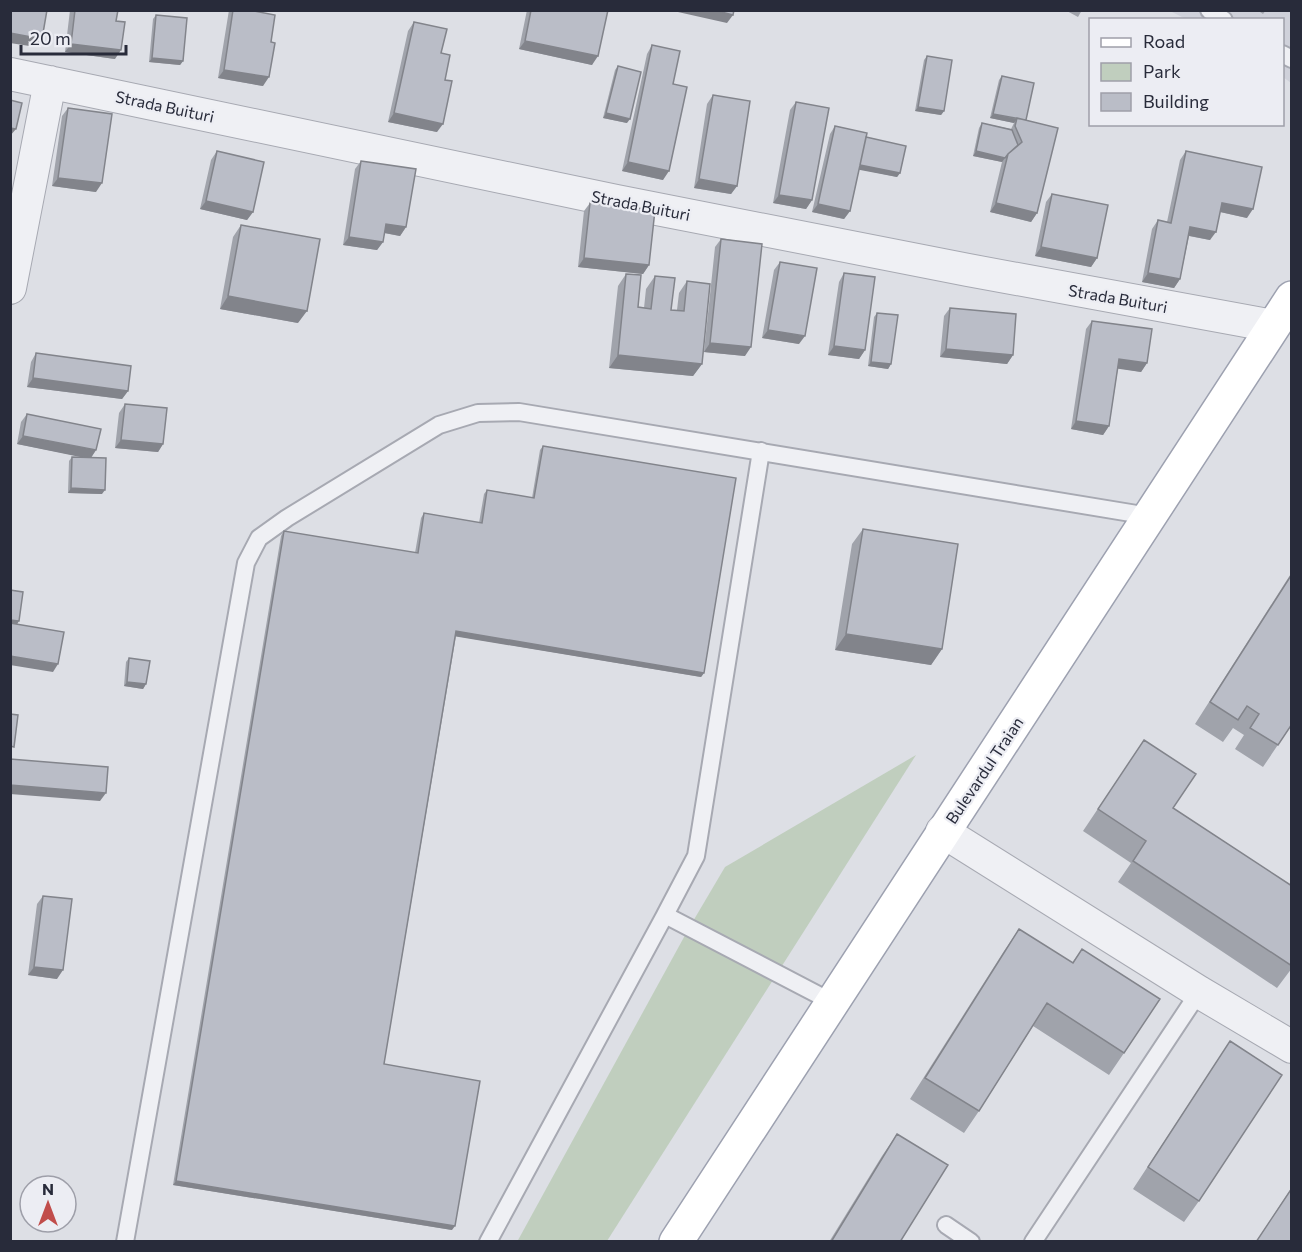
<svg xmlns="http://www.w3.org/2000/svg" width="1302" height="1252" font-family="Commissioner,sans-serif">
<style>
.built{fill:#cfd1da}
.green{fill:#c0cebe}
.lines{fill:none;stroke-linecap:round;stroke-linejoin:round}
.service-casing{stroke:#a7a9b2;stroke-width:20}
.minor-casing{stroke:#a7a9b2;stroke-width:34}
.primary-casing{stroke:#9da1b0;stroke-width:36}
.service{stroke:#eff0f4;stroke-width:16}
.minor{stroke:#eff0f4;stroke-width:32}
.primary{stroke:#fff;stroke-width:33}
.wall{fill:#a0a3ab}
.shaded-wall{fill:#82848b}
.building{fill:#babdc7;stroke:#82848b;stroke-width:1.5}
.labels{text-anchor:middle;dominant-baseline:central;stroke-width:4.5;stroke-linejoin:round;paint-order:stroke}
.street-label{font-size:16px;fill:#282b3a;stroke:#ecedf3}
</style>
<rect width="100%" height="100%" fill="#dddfe5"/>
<path class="built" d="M1170 11H1291V83L1283 77 1282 20 1186 19Z"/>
<path class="green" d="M916 755 607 1241 517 1242 689 928 725 867Z"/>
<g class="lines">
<g class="service-casing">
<path id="service" d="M1209 10 1224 20
M1282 54 1292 59
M761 451 696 856 665 915 832 1002
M946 1225 971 1242
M125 1242 246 563 259 538 287 518 439 425 478 413 519 412 1149 516
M488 1242 665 915
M1033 1242 1199 992"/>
</g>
<g class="minor-casing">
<path id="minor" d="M10 74 616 201 968 270 1273 326
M10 288 50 82
M942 831 1199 992 1292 1047"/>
</g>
<g class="primary-casing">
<path id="primary" d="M676 1242 1292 298"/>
</g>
<use href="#service" class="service"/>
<use href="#minor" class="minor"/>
<use href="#primary" class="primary"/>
</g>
<path class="wall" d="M70 10H118L116 21 115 59 65 52Z
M229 10H254L271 42 263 86 218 78Z
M527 10H608L592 65 519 49Z
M1065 10H1082L1078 17Z
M1257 10H1266L1263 14Z
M156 15 183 61 180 65 149 62 153 19Z
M414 22 441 53 445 80 437 132 388 122 408 31Z
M652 45 673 84 663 180 622 171 647 54Z
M927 56 944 111 941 115 915 111 924 60Z
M618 66 627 123 603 118 615 70Z
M1002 76 1026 120 1037 213 1031 222 990 212 1002 162 973 156 979 128 982 123 1011 129 1014 123 990 118 999 80Z
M713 95 737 186 731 194 694 188 707 104Z
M796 102 812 200 806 209 773 203 790 110Z
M68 108 96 192 52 186 62 116Z
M835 126 866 137 900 173 897 177 859 169 850 211 844 219 812 212 830 134Z
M217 151 253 212 247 220 200 209 211 160Z
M1186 151 1247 218 1220 212 1210 240 1189 236 1180 279 1174 288 1142 282 1152 229 1158 220 1167 222 1180 160Z
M361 161 406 227 400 236 384 233 383 242 377 250 343 245 355 169Z
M1052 194 1097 258 1091 267 1035 256 1046 202Z
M590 203 649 265 643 274 578 267 584 211Z
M241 225 298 323 220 309 233 237Z
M721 239 745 356 704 352 715 247Z
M780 262 799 344 762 338 774 270Z
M844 273 865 350 859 359 828 355 839 282Z
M626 274 638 307 644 308 646 289 655 276 671 310H677L679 293 687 281 702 364 693 376 609 368 618 286Z
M950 308 1013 355 1007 364 940 357 944 316Z
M877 313 891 364 888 369 868 366 874 317Z
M1092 321 1147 363 1141 372 1118 368 1109 426 1103 435 1071 429 1086 329Z
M36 353 128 391 122 399 27 387 31 362Z
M125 404 163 444 158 452 115 448 119 413Z
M27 414 96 450 91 458 102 494 68 493 69 461 72 457H83L17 444 21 422Z
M543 446 704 673 701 677 456 636 384 1064 452 1230 173 1185 281 536 284 531 415 553 421 518 424 513 479 523 484 494 487 490 532 498 540 450Z
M863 529 942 649 931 665 835 650 852 544Z
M1292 572V724L1263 767 1235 749 1244 735 1233 728 1223 742 1195 724Z
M129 658 146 684 143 689 124 686 126 662Z
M1144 740 1173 808 1292 886V968L1277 988 1118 882 1131 863 1083 831Z
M43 896 57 979 28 975 37 904Z
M1019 929 1072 963 1082 949 1124 1053 1109 1075 1033 1026 979 1111 964 1133 910 1099 1004 951Z
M1230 1041 1199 1201 1184 1222 1133 1189Z
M897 1134 900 1242H829L882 1156Z
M1292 1187V1242H1256Z"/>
<path class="shaded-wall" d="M669 10H714L733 15 727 23Z
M10 33 42 39 36 47 10 43Z
M525 41 598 56 592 65 519 49Z
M71 44 121 50 115 59 65 52Z
M152 58 183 61 180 65 149 62Z
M224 70 269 77 263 86 218 78Z
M918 107 944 111 941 115 915 111Z
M394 113 443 124 437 132 388 122Z
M606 113 630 119 627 123 603 118Z
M993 114 1017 119 1014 123 990 118Z
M10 128 16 129 10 136Z
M976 151 1005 158 1002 162 973 156Z
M628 162 669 171 663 180 622 171Z
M858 164 900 173 897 177 855 169Z
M58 178 102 183 96 192 52 186Z
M699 179 737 186 731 194 694 188Z
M779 195 812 200 806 209 773 203Z
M206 201 253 212 247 220 200 209Z
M996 203 1037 213 1031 222 990 212Z
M1222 203 1253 209 1247 218 1216 211Z
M818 204 850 211 844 219 812 212Z
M386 224 406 227 400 236 380 232Z
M1190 227 1216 232 1210 240 1185 235Z
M349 237 383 242 377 250 343 245Z
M1041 247 1097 258 1091 267 1035 256Z
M584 258 649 265 643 274 578 267Z
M1148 273 1180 279 1174 288 1142 282Z
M228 296 307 311 298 323 220 309Z
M768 330 805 336 799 344 762 338Z
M710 343 751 347 745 356 704 352Z
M834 346 865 350 859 359 828 355Z
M946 349 1013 355 1007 364 940 357Z
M618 355 702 364 693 376 609 368Z
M1119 359 1147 363 1141 372 1113 368Z
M871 362 891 364 888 369 868 366Z
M33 378 128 391 122 399 27 387Z
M1076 421 1109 426 1103 435 1071 429Z
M23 436 96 450 90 459 17 444Z
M121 440 163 444 158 452 115 448Z
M71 488 105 490 102 494 68 493Z
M10 620 19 621 16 626 10 625Z
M456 631 704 673 701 677 453 636Z
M846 634 942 649 931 665 835 650Z
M10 656 58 664 53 672 10 665Z
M127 682 146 684 143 689 124 686Z
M10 785 106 793 100 801 10 794Z
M34 967 63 970 57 979 28 975Z
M176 1181 455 1226 452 1230 173 1185Z"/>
<path class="building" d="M10 10H47L42 39 10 33Z
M75 10H118L116 21 125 22 121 50 71 44Z
M233 10H254V11L275 15 271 42 275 43 269 77 224 70Z
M531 10H608L598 56 525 41Z
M714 10H734L733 15Z
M156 15 187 18 183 61 152 58Z
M414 22 447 29 441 53 450 55 445 80 452 81 443 124 394 113Z
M652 45 680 51 673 84 687 87 669 171 628 162Z
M927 56 952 60 944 111 918 107Z
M618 66 641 72 630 119 606 113Z
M1002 76 1034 83 1026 120 993 114Z
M713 95 750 101 737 186 699 179Z
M10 100 22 103 16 129 10 128Z
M796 102 829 108 812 200 779 195Z
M68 108 112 114 102 183 58 178Z
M1017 118 1058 128 1037 213 996 203 1008 154 1022 142 1015 126Z
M982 123 1012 130 1018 145 1008 154 1005 158 976 151Z
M835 126 867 133 850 211 818 204Z
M866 137 906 146 900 173 860 165Z
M217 151 264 162 253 212 206 201Z
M1186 151 1262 167 1253 209 1222 203 1216 232 1190 227 1180 279 1148 273 1158 220 1171 223Z
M361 161 416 169 406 227 386 224 383 242 349 237Z
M1052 194 1108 205 1097 258 1041 247Z
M590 203 655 210 649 265 584 258Z
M241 225 320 239 307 311 228 296Z
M721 239 762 244 751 347 710 343Z
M780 262 817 268 805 336 768 330Z
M844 273 875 277 865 350 834 346Z
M626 274 641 275 638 307 651 309 655 276 675 278 671 310 684 311 687 281 710 284 702 364 618 355Z
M950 308 1016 314 1013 355 946 349Z
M877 313 898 315 891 364 871 362Z
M1092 321 1152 329 1147 363 1119 359 1109 426 1076 421Z
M36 353 131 366 128 391 33 378Z
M125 404 167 408 163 444 121 440Z
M27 414 101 429 96 450 23 436Z
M543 446 736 478 704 673 456 631 384 1064 480 1081 455 1226 176 1181 284 531 418 553 424 513 482 523 487 490 534 498Z
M72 457 106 458 105 490 71 488Z
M863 529 958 544 942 649 846 634Z
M1292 574V724L1278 745 1250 728 1259 714 1247 706 1238 720 1210 702Z
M10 590 23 592 19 621 10 620Z
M10 623 64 632 58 664 10 656Z
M129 658 150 661 146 684 127 682Z
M10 714 18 715 14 747 10 746Z
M1144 740 1196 774 1173 808 1292 886V966L1133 861 1146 841 1098 809Z
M10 759 108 767 106 793 10 785Z
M43 896 72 899 63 970 34 967Z
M1019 929 1073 963 1082 949 1160 999 1124 1053 1047 1003 979 1111 925 1078Z
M1230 1041 1282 1075 1199 1201 1148 1167Z
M897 1134 948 1165 900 1242H831Z
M1292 1188V1242H1256Z"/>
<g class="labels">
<g class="street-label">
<text transform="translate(165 106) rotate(12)">Strada Buituri</text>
<text transform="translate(641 205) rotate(11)">Strada Buituri</text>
<text transform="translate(1118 298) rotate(10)">Strada Buituri</text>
<text transform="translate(984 770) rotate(-56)">Bulevardul Traian</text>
</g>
</g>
<rect width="1302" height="1252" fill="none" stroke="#282b3a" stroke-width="24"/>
<rect x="1089" y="18" width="195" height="108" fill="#ecedf3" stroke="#9e9fa9" stroke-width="1.5"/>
<rect x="1101" y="38" width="30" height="9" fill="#ffffff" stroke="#9e9fa9" stroke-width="1.5"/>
<text x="1143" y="48" font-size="18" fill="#282b3a">Road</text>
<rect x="1101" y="63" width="30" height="18" fill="#c0cebe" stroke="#9e9fa9" stroke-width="1.5"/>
<text x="1143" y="78" font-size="18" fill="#282b3a">Park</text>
<rect x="1101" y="93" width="30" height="18" fill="#babdc7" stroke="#9e9fa9" stroke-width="1.5"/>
<text x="1143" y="108" font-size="18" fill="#282b3a">Building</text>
<g transform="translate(48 1204)"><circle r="28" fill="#ecedf3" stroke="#9e9fa9" stroke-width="1.5"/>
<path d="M0-4.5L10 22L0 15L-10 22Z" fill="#c14d4b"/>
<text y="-9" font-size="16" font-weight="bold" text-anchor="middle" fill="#282b3a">N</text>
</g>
<path d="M21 45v9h105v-9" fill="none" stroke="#282b3a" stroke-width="3"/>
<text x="30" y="45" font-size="18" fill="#282b3a" stroke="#ecedf3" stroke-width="4.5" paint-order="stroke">20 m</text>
</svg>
